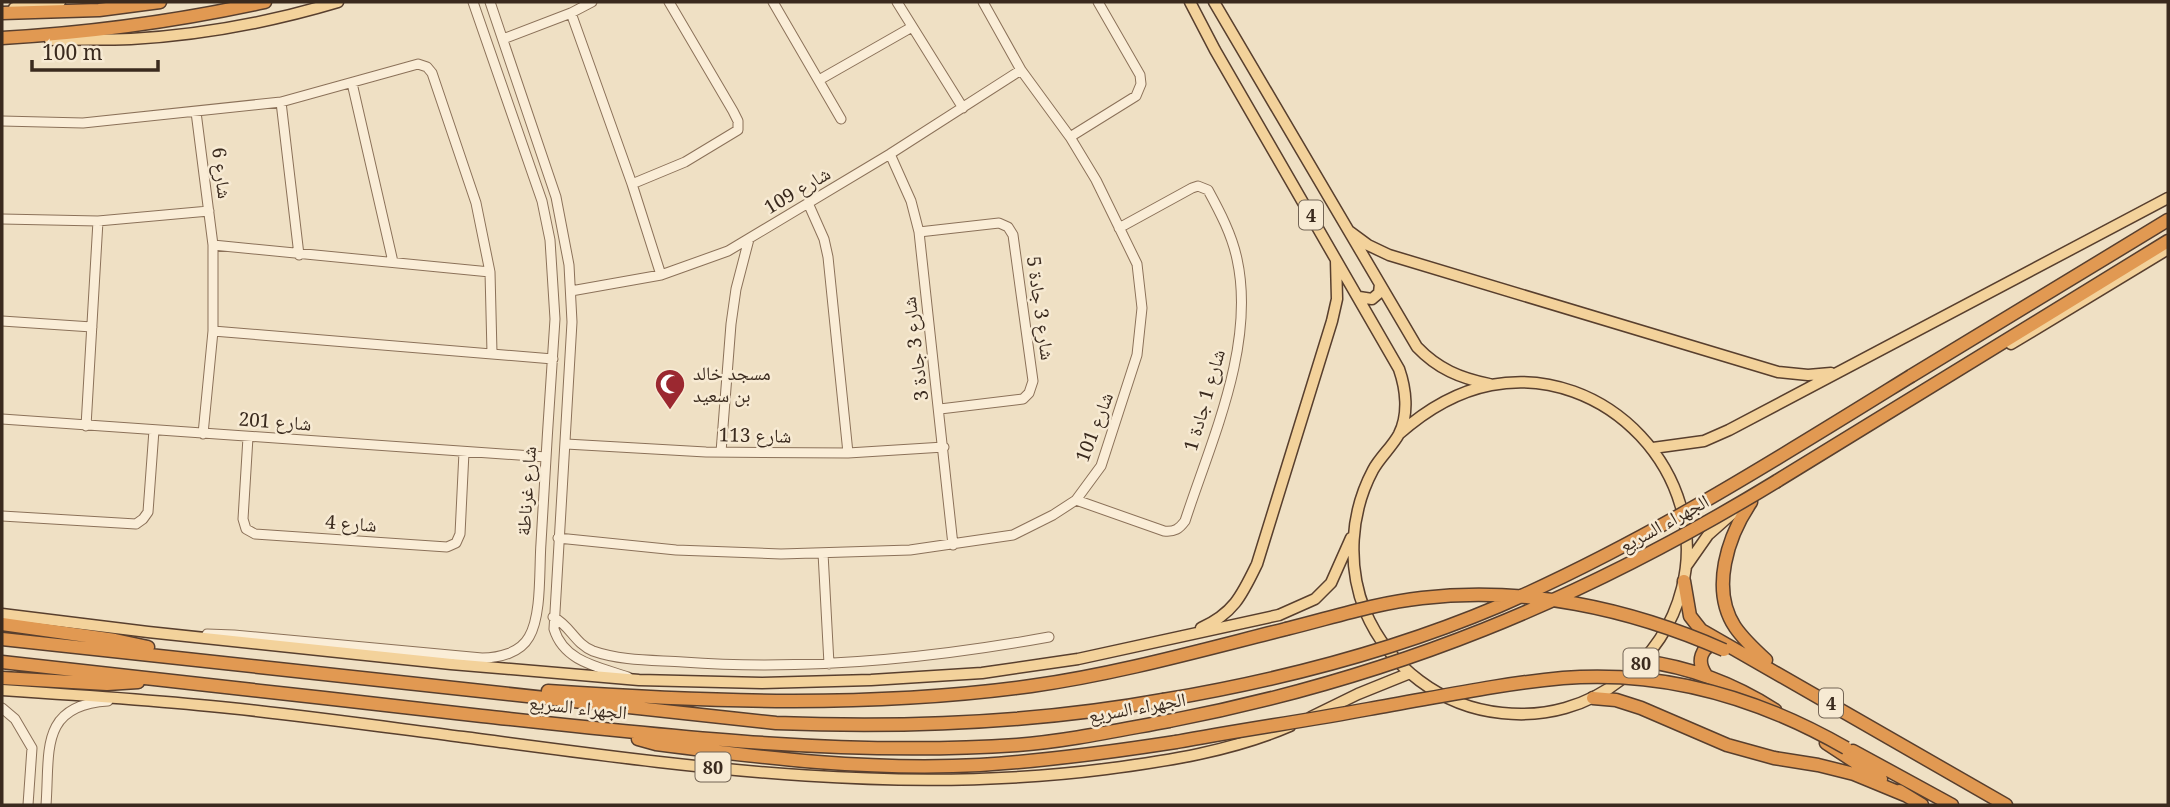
<svg xmlns="http://www.w3.org/2000/svg" width="2170" height="807" font-family="'Noto Serif','Noto Naskh Arabic',serif">
<style>
.lines{fill:none;stroke-linecap:round;stroke-linejoin:round}
.minor-casing{stroke:#8b7159;stroke-width:11}
.major-casing{stroke:#583f2e;stroke-width:13}
.highway-casing{stroke:#583f2e;stroke-width:15}
.minor{stroke:#faedd7;stroke-width:9}
.major{stroke:#f3d29b;stroke-width:10}
.highway{stroke:#e19952;stroke-width:12}
.highway-bridge-casing{stroke:#583f2e;stroke-width:15;stroke-linecap:butt}
.highway-bridge{stroke:#e19952;stroke-width:12}
.labels{text-anchor:middle;dominant-baseline:central;stroke-width:5;stroke-linejoin:round;paint-order:stroke}
.shield{fill:#f7ead3;stroke:#736454;stroke-width:2}
.shield-label{font-size:18px;font-weight:bold;fill:#3a2a1e}
.street-label{font-size:19px;fill:#3a2a1e;stroke:#f7ead3}
.poi-label{font-size:19px;fill:#3a2a1e;stroke:#f7ead3;text-anchor:start}
</style>
<rect width="100%" height="100%" fill="#efe0c4"/>
<g class="lines">
<g class="minor-casing">
<path id="minor" d="M490 2 556 197 569 265 572 322 554 629C564 662 599 667 628 677
M773 2 841 119
M897 2 963 108
M571 13 632 184 661 275
M503 39 571 13 592 2
M819 80 912 27
M352 83 393 262
M281 102 299 255
M196 112 213 245V331L203 434
M2 121 83 123 281 102 418 64 427 67 432 73 476 203 490 272 492 353
M1070 137 1136 96 1141 84 1140 75 1098 2
M890 154 911 201 919 232 953 545
M632 184 685 162 738 130V121L733 111 669 2
M808 203 824 239 828 257 848 453
M2 219 98 221 209 211
M919 232 999 223 1008 227 1013 235 1033 381 1029 393 1023 399 940 409
M213 245 490 272
M571 291 661 275 728 251 890 154 1021 70
M2 321 92 327
M213 331 553 359
M2 419 546 457
M86 426 98 221
M248 437 243 519 246 529 255 534 447 547 456 543 460 534 464 452
M566 444 706 452 848 453 944 447
M721 452 731 324 736 289 749 239
M1076 500 1164 531C1175 532 1179 529 1185 521 1211 441 1256 345 1237 259 1232 235 1220 212 1208 190L1198 186 1192 188 1119 228
M2 516 136 524 143 519 148 512 154 430
M558 538 676 550 781 554 910 550 1013 535 1053 515 1076 500 1101 466 1137 355 1142 308 1137 264 1096 180 1070 137 1021 70 983 2
M823 553 829 664
M553 617C570 625 575 644 593 651 621 661 654 660 683 662 806 671 928 659 1049 637
M207 634 234 635 482 658C499 658 520 653 529 637 542 615 539 569 541 543 545 468 550 394 555 319L550 240 542 201 473 2
M2 708 15 719 32 748 28 805
M46 805C50 752 39 705 108 701"/>
</g>
<g class="major-casing">
<path id="major" d="M1190 2 1215 50 1399 369C1406 389 1409 414 1399 434 1392 447 1380 457 1373 470 1350 513 1347 566 1365 611 1389 667 1441 707 1502 713 1545 718 1588 706 1622 679 1652 656 1673 624 1682 588 1711 475 1606 363 1491 385 1455 392 1426 410 1399 434
M1214 2 1417 347C1438 369 1460 378 1489 384
M14 8 60 2
M50 40C77 39 104 40 131 39 201 35 271 22 338 2
M1349 231 1368 245 1389 255 1778 372 1808 375 1831 373
M1359 297 1372 299 1379 293 1380 284
M2011 344 2168 249
M1653 448 1704 441 1729 430 2168 198
M1687 565 1708 535 1734 512
M2 614 148 632 451 664 639 680 762 683 871 680 982 673 1078 659 1279 615 1315 599 1331 583 1351 538
M1201 628C1234 613 1242 595 1257 564L1332 321 1337 299 1336 260
M2 690C78 695 154 700 230 708 307 716 385 727 463 737 678 765 889 797 1106 769 1168 761 1232 751 1290 726
M1311 717 1358 694 1410 673"/>
</g>
<g class="highway-casing">
<path id="highway" d="M2 13 99 10 160 2
M2 38C90 33 178 21 265 2
M1911 376 2168 220
M1777 481 2168 241
M1751 502C1728 536 1710 589 1735 627 1744 640 1755 650 1766 660
M1684 581 1690 616 1701 630 2006 805
M2 624 115 640 148 647
M2 639 776 723C904 728 1036 723 1163 700
M1642 661C1691 667 1734 684 1775 710
M2 662C162 679 322 698 482 716 657 735 842 757 1017 745 1068 741 1119 730 1169 721
M1706 675C1696 661 1701 647 1717 642
M2 678 107 684 138 682
M548 691C710 702 871 708 1031 686 1117 674 1202 650 1286 629
M1593 698 1616 700 1641 708 1727 745 1774 758 1818 765 1854 774 1905 795
M638 739 656 744C763 758 871 771 980 765 1046 761 1111 752 1176 742
M1826 743 1881 779
M1853 751 1952 805
M1899 791 1922 805"/>
</g>
<use href="#minor" class="minor"/>
<use href="#major" class="major"/>
<use href="#highway" class="highway"/>
<g class="highway-bridge-casing">
<path id="highway-bridge" d="M1286 629C1331 618 1376 603 1422 598 1525 586 1629 608 1724 650
M1163 700C1276 681 1393 651 1499 606 1644 543 1777 459 1911 376
M1169 721C1393 678 1582 600 1777 481
M1176 742C1240 730 1305 721 1369 709 1434 698 1497 684 1563 678 1664 670 1759 698 1846 748"/>
</g>
<use href="#highway-bridge" class="highway-bridge"/>
</g>
<defs>
<g id="mosque-pin" transform="scale(1.575)"><path d="M0 17L-7.5 6A9.5 9.5 0 1 1 7.5 6Z" fill="#9b2830" stroke="#f7ead3"/><path d="M3.5-4.9A6 6 0 1 0 3.5 4.9A5 5 0 1 1 3.5-4.9Z" fill="#fff"/></g>
</defs>
<g fill-rule="evenodd">
<use href="#mosque-pin" x="670" y="384"/>
</g>
<g class="labels">
<g class="shield">
<rect x="1299" y="200.5" width="24" height="29" rx="5"/>
<rect x="1623.5" y="648.5" width="35" height="29" rx="5"/>
<rect x="1819" y="688.5" width="24" height="29" rx="5"/>
<rect x="695.5" y="752.5" width="35" height="29" rx="5"/>
</g>
<g class="shield-label">
<text x="1311" y="215">4</text>
<text x="1641" y="663">80</text>
<text x="1831" y="703">4</text>
<text x="713" y="767">80</text>
</g>
<g class="street-label">
<text transform="translate(222 173) rotate(83)">شارع 6</text>
<text transform="translate(797 190) rotate(-31)">شارع 109</text>
<text transform="translate(1041 308) rotate(82)">شارع 3 جادة 5</text>
<text transform="translate(915 349) rotate(-97)">شارع 3 جادة 3</text>
<text transform="translate(1204 400) rotate(-74)">شارع 1 جادة 1</text>
<text transform="translate(275 421) rotate(4)">شارع 201</text>
<text transform="translate(1094 427) rotate(-69)">شارع 101</text>
<text transform="translate(755 435) rotate(1)">شارع 113</text>
<text transform="translate(526 491) rotate(-86)">شارع غرناطة</text>
<text transform="translate(351 523) rotate(4)">شارع 4</text>
<text transform="translate(1664 523) rotate(-29)">الجهراء السريع</text>
<text transform="translate(578 707) rotate(6)">الجهراء السريع</text>
<text transform="translate(1137 707) rotate(-10)">الجهراء السريع</text>
</g>
<g class="poi-label">
<text x="693" y="373">مسجد خالد<tspan x="693" dy="22">بن سعيد</tspan></text>
</g>
</g>
<rect width="2170" height="807" fill="none" stroke="#3a2a1e" stroke-width="7"/>
<path d="M32 60v10h126v-10" fill="none" stroke="#3a2a1e" stroke-width="3.5"/>
<text x="42" y="60" font-size="21" fill="#3a2a1e" stroke="#f7ead3" stroke-width="5" paint-order="stroke">100 m</text>
</svg>
